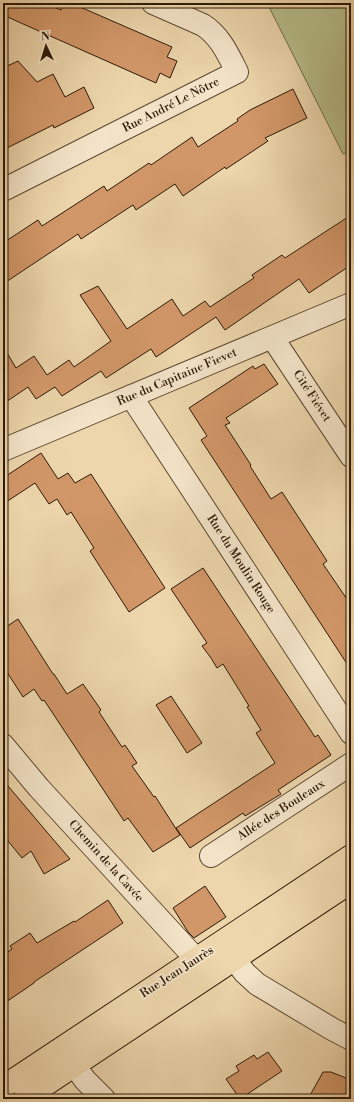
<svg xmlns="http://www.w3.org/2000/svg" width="354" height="1102" font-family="'Libre Bodoni',serif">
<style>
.green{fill:#b7be8a;stroke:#726c48}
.building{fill:#d29769;stroke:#2d1907}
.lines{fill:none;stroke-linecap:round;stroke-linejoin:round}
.minor-casing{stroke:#5d4830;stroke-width:24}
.major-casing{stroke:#2d1907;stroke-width:24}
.minor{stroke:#f3e4c9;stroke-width:22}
.major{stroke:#edd6ac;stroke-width:22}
.labels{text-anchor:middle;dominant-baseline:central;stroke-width:4;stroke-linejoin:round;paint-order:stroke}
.street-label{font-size:12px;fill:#2d1907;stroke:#f3e4c9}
</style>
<rect width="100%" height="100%" fill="#edd6ac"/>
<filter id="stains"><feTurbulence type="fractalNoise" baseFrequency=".005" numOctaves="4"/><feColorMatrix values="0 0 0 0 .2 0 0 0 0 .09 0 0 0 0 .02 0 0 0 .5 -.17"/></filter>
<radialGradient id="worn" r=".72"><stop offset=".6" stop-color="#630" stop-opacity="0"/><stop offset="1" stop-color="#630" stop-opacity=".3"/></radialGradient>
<path class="green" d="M267 3H351V151L343 154Z"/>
<path class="building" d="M3 3H45L61 10 64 3H71L172 47 167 57 177 61 170 78 160 73 156 83 3 15Z
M18 61 37 82 53 74 65 97 84 87 94 108 54 128 53 125 3 150V68Z
M293 89 307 118 265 138 268 141 226 169 225 167 183 196 175 184 136 210 133 205 81 239 78 234 3 284V243L38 220 42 226 104 186 107 191 149 163 151 165 192 137 198 147 238 121 237 119 250 110Z
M351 215V265L309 293 299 279 225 330 216 317 156 357 151 349 106 378 101 371 62 396 55 387 36 399 28 387 3 404V346L16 368 34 356 47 375 69 360 74 367 111 341 80 295 98 286 127 329 172 299 183 316 205 301 210 307 254 278 252 275 282 255 285 258Z
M264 364 278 384 226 418 230 423 225 425 251 465 250 466 271 499 282 492 327 561 323 564 351 605V670L201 440 207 436 189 408 253 366 255 369Z
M41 453 58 479 68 473 75 483 91 474 165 588 129 612 90 551 94 548 71 512 67 515 57 499 49 504 35 483 3 504V478Z
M203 568 315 737 318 735 331 755 278 790 281 794 245 816 243 813 190 848 176 828 275 763 256 733 261 730 247 707 249 706 223 664 217 668 211 658 202 646 207 643 171 589Z
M18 619 53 674H54L67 694 83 684 101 710 99 712 122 747 125 745 137 763 132 766 154 797 155 796 180 835 153 852 128 818 124 821 44 700 42 701 34 689 23 697 3 666V629Z
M171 696 202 743 187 753 156 705Z
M3 780 46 831 70 859 44 874 31 851 22 858 3 835Z
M205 886 226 917 194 938 188 932 173 908Z
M108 900 123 923 34 982V983L3 1004V955L12 949 10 946 30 933 37 943 74 921 75 922Z
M268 1052 282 1071 240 1099 226 1079 239 1071 236 1066 254 1055 257 1059Z
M323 1072H331L351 1080V1099H308Z"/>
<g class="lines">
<g class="minor-casing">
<path id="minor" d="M3 190 237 72C228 54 220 36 203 25L153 3
M272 337 351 456
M131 396 351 733
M3 450 351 304
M3 745 39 788 196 959 206 974
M211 856 351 764
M223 945 245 973 257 984 332 1029 351 1039
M63 1049 85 1080 104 1099"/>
</g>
<g class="major-casing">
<path id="major" d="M3 1087 351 856
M24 1099 351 882"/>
</g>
<use href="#minor" class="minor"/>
<use href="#major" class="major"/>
</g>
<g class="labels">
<g class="street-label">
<text transform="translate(171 105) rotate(-27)">Rue André Le Nôtre</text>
<text transform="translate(177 377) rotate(-23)">Rue du Capitaine Fievet</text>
<text transform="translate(312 396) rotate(57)">Cité Fiévet</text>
<text transform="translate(241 564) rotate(57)">Rue du Moulin Rouge</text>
<text transform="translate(281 810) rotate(-33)">Allée des Bouleaux</text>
<text transform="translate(106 861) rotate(48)">Chemin de la Cavée</text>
<text transform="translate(177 972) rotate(-33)">Rue Jean Jaurès</text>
</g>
</g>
<rect width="354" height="1102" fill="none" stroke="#edd6ac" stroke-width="16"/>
<rect x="4" y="4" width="346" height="1094" fill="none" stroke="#2d1907" stroke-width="2"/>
<rect x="8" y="8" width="338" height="1086" fill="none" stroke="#2d1907"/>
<g transform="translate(46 46) rotate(356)" stroke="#f3e4c9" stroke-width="3" paint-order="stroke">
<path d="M0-3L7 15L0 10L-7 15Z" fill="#2d1907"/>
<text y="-6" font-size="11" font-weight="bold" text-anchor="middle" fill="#2d1907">N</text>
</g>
<rect width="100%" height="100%" filter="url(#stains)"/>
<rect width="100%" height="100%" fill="url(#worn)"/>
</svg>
